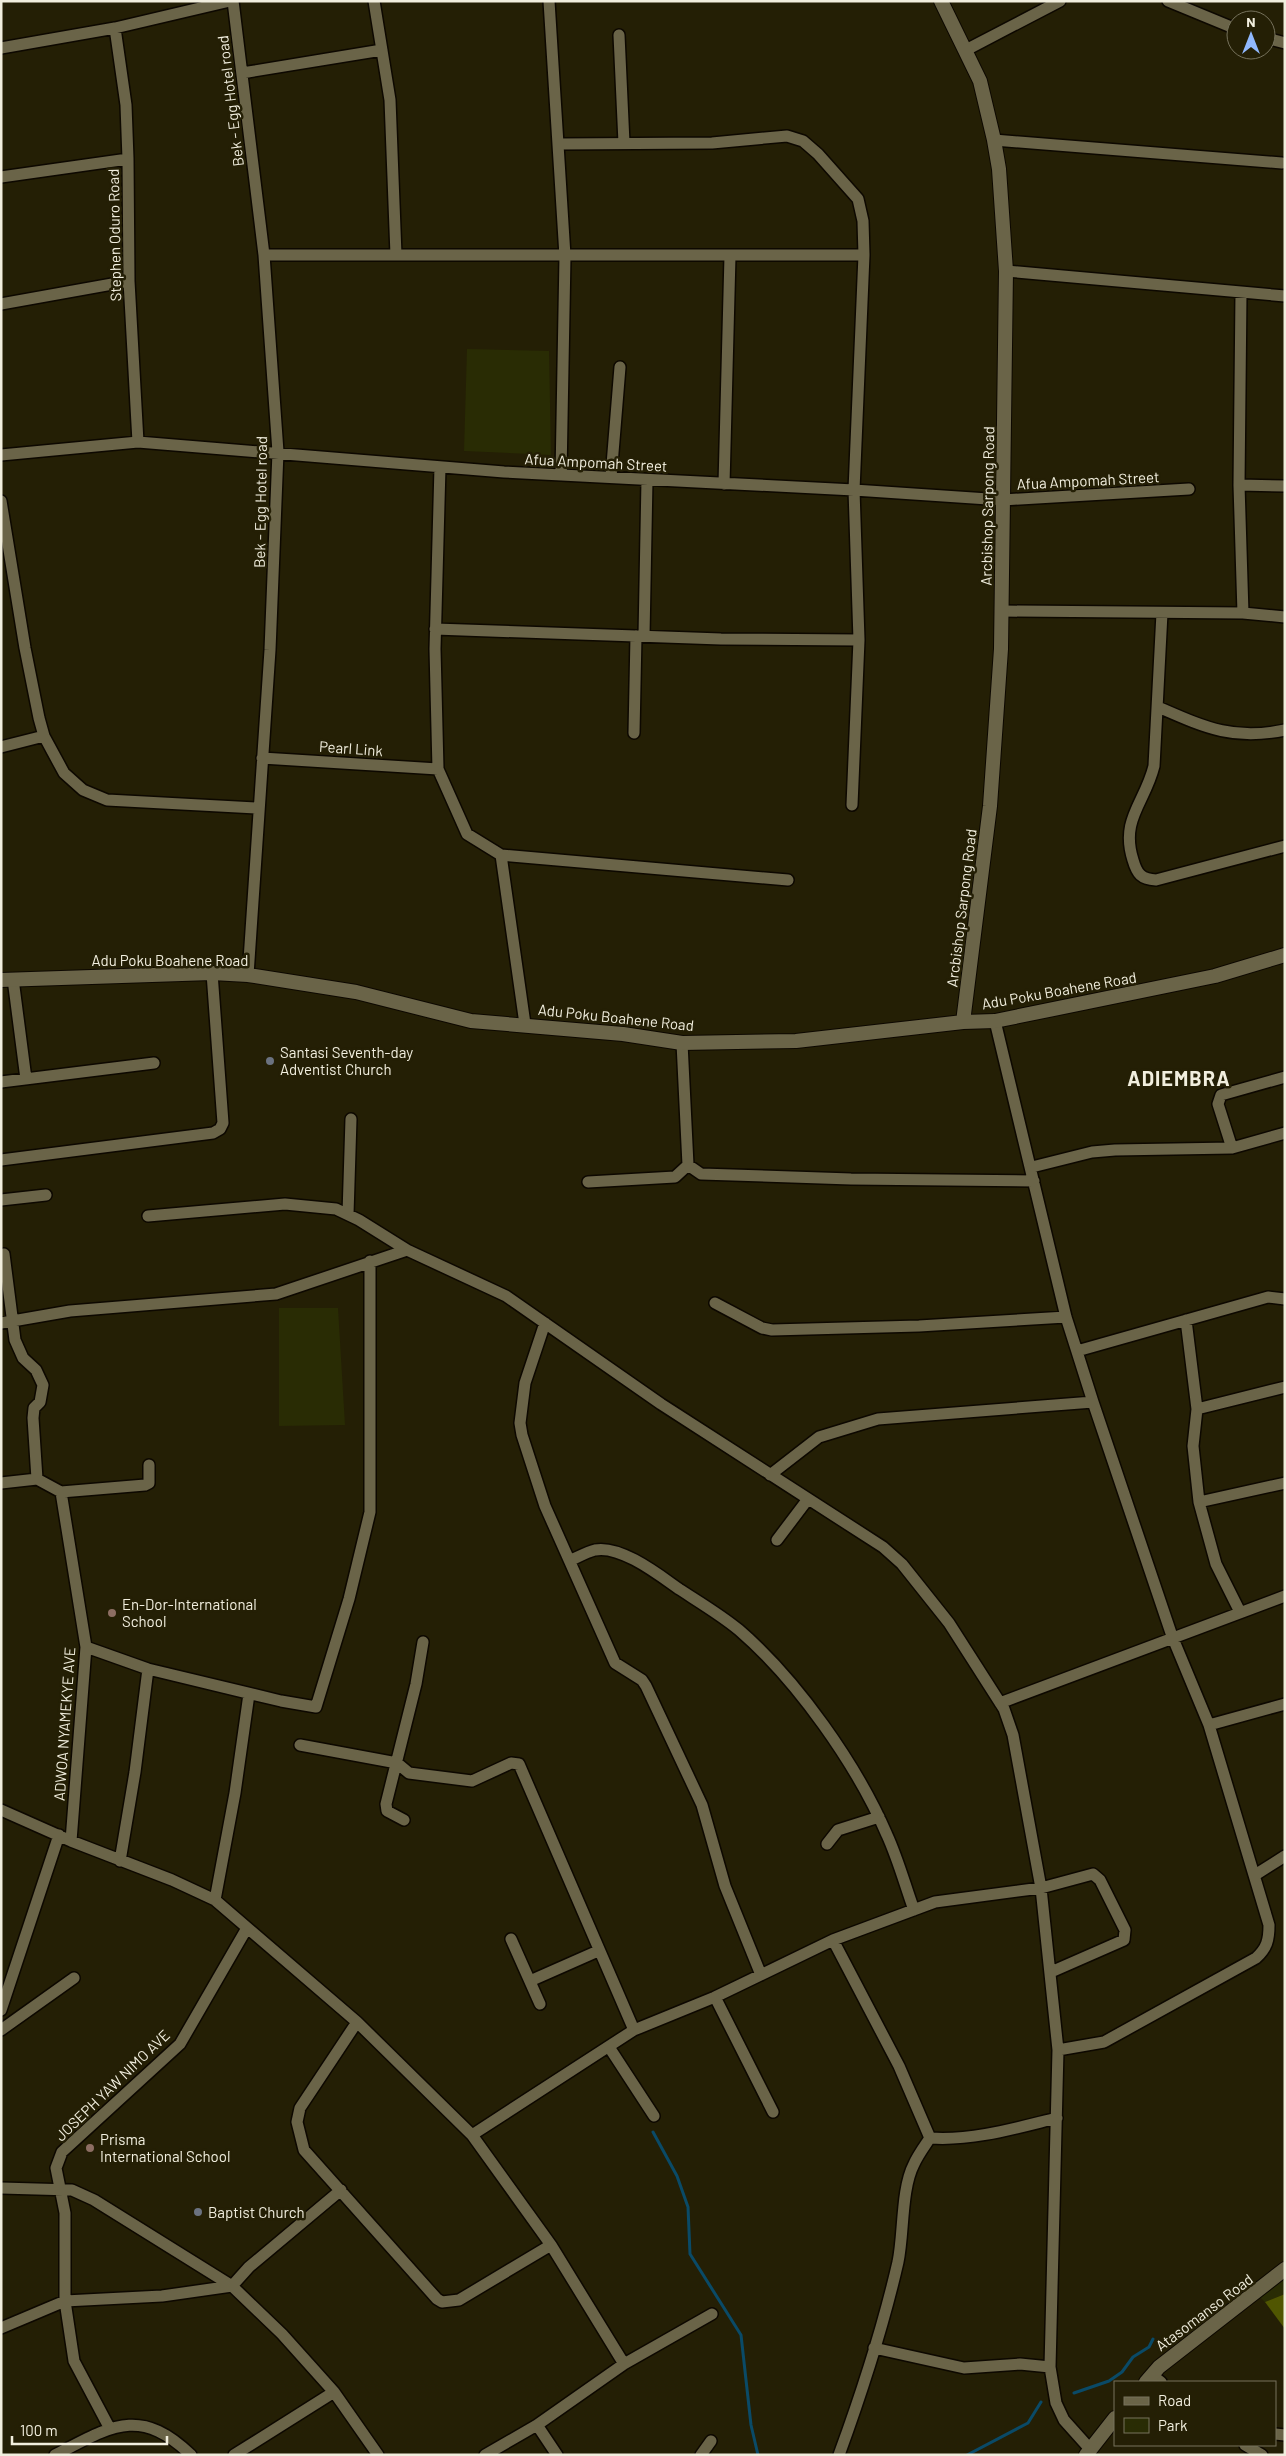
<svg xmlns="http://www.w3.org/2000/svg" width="1286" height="2456" font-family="Barlow,sans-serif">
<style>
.green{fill:#292c04}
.forest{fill:#505601}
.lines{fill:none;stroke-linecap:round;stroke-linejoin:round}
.stream{stroke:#0a4a67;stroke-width:3}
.minor-casing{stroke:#0d0800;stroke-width:14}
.tertiary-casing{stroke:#0d0800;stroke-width:16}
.minor{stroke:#6a6448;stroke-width:11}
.tertiary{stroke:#6a6448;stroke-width:14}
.worship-dot{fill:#6b7280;stroke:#241f05;stroke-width:2}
.education-dot{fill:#8d6e63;stroke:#241f05;stroke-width:2}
.labels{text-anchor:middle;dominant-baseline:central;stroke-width:5;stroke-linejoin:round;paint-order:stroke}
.street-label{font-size:15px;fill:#f1eede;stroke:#241f05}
.poi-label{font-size:15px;fill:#f1eede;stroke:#241f05;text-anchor:start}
.district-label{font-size:20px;font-weight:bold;letter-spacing:1px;fill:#f1eede;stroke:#241f05}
</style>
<rect width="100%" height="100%" fill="#241f05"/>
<path class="green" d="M467 349 549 351 551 455 464 451Z
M279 1308H338L345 1425 279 1426Z
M1285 2276V2294L1265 2302 1258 2295Z"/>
<path class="forest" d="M1285 2294V2329L1265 2302Z"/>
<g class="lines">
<path class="stream" d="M653 2132 677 2176 688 2207 690 2254 741 2335 751 2425 758 2455
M1074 2393 1109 2381 1122 2372 1133 2357 1149 2347 1153 2339
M967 2455 1028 2423 1041 2402"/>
<g class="minor-casing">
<path id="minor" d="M233 1 264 255 278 452 270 650 248 975
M374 1 390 100 396 255
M549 1 565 256 561 475
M1168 1 1236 29
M115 28 126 105 128 159 129 281 138 442
M619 35 624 143
M1266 38 1285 43
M1 48 115 28 230 1
M966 50 1060 1
M242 73 382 50
M994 140 1282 163
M559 144 712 143 787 136 803 141 818 154 858 199 863 221 864 255 854 490 859 640 852 805
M1 177 128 159
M264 255H864
M1006 271 1285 296
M1241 293 1239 485 1243 613
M1 304 129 281
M1 455 138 442 504 472 854 490 1003 500 1189 489
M440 467 435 649 438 769 467 834 501 855 525 1024
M611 477 620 367
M724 484 730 256
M1239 485 1285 486
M1 501 25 648 39 718 44 736 64 773 83 790 107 800 258 808
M1002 611 1243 613 1285 617
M1162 613 1154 766C1145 803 1120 819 1133 860 1137 874 1141 879 1156 880L1285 846
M435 629 721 639 859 640
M644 636 647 480
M1158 707C1204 727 1233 741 1285 730
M634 733 636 636
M1 747 44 736
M262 758 438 769
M501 855 788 880
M13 979 26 1079
M995 1021 1066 1317 1093 1402 1172 1636 1209 1725 1285 1704
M682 1043 688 1165
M1 1082 154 1063
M1232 1148 1218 1104 1221 1095 1285 1077
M1 1160 213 1133 220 1129 223 1123 212 973
M1032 1167 1092 1152 1115 1150 1232 1148 1285 1133
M588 1182 675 1177 688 1165 701 1174 851 1179 1034 1181
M1 1200 46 1195
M348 1214 351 1119
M148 1216 285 1204 336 1209 359 1220 407 1250
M4 1254 15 1340 23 1358 36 1370 43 1385 40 1402 34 1408 33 1418 37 1479
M715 1303 762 1328 772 1330 919 1326 1066 1317
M1186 1320 1197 1409 1193 1446 1199 1502 1216 1564 1240 1612
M1 1323 70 1311 276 1294 407 1250 506 1296 661 1404 883 1547 902 1564 949 1623 1004 1709 1013 1735 1041 1888 1058 2050 1050 2367 1056 2403 1064 2420 1090 2449
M545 1323 525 1383 520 1423 522 1435 545 1506 615 1663 642 1680 646 1686 702 1805 725 1886 761 1975
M1077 1351 1268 1297 1285 1299
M1197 1409 1285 1387
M770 1475 819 1437 878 1419 1093 1402
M37 1479 61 1492 145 1485 149 1483V1465
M1 1483 37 1479
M61 1492 86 1647 71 1841
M1199 1502 1285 1483
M777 1540 808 1499
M571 1560C578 1557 587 1552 595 1550 621 1545 659 1575 679 1589 699 1602 721 1615 739 1630 797 1680 857 1765 887 1835 898 1859 905 1885 914 1910
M86 1647 148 1669 281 1701 316 1707 349 1599 370 1512V1261
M1000 1703 1285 1596
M300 1745 397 1763 409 1773 472 1781 511 1763 519 1764 634 2030
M1 1810 71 1841 172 1880 215 1900 357 2022 472 2135 551 2245 624 2364
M404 1820 387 1811 386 1804 416 1684 423 1642
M827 1844 838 1830 879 1817
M120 1861 135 1772 148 1669
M1255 1875 1285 1856
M215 1900 235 1793 249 1694
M511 1939 540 2004
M833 1940 899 2066 930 2138C973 2141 1016 2128 1057 2118
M530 1981 598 1951
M715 1997 773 2112
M1 2010 59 1835
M357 2022 300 2108 297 2122 304 2150 437 2299 442 2302 459 2300 551 2245
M1 2030 74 1978
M609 2047 654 2116
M1058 2050 1104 2042 1256 1958C1267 1948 1269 1940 1269 1925L1209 1725
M472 2135 634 2030 715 1997 833 1940 935 1902 1041 1888 1093 1874 1100 1880 1125 1930 1124 1940 1051 1972
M1 2188 72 2190 94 2200 232 2286 282 2334 334 2392 378 2455
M1 2328 65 2301 162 2296 232 2286 249 2267 341 2190
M874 2348 964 2368 1020 2364 1050 2367
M1152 2375 1161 2382
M537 2425 557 2455
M109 2427 74 2361 65 2301V2213L56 2168 62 2152 180 2044 247 1928
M1275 2434 1285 2435
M1245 2445 1262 2455
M55 2455C110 2427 139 2405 191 2455
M234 2455 334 2392
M485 2455 537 2425 624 2364 712 2314
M701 2455 711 2441
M839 2455C862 2392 883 2327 898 2262 904 2233 901 2189 914 2164 918 2155 924 2147 930 2138"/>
</g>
<g class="tertiary-casing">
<path id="tertiary" d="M941 1 980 81 994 140 999 169 1006 271 1001 649 990 806 963 1022
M1 980 212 973 248 975 356 992 471 1021 623 1034 682 1043 796 1041 963 1022 995 1021 1215 976 1285 955
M1146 2382 1159 2367 1285 2269
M1086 2455 1115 2418"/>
</g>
<use href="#minor" class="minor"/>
<use href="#tertiary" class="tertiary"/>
</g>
<g class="worship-dot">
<circle cx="270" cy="1061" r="5"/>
<circle cx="198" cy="2212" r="5"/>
</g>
<g class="education-dot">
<circle cx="112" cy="1613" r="5"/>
<circle cx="90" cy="2148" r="5"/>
</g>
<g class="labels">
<g class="street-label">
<text transform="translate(230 101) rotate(-97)">Bek - Egg Hotel road</text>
<text transform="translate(114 235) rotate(-91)">Stephen Oduro Road</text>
<text transform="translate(596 462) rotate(3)">Afua Ampomah Street</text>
<text transform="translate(1088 480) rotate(-3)">Afua Ampomah Street</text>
<text transform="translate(260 502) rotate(-89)">Bek - Egg Hotel road</text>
<text transform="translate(987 506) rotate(-89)">Arcbishop Sarpong Road</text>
<text transform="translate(351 748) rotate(4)">Pearl Link</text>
<text transform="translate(961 908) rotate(-83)">Arcbishop Sarpong Road</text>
<text x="170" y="960">Adu Poku Boahene Road</text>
<text transform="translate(1059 990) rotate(-10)">Adu Poku Boahene Road</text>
<text transform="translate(616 1017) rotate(6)">Adu Poku Boahene Road</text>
<text transform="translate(64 1724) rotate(-86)">ADWOA NYAMEKYE AVE</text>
<text transform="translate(112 2085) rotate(-44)">JOSEPH YAW NIMO AVE</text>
<text transform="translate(1204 2312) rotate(-37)">Atasomanso Road</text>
</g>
<g class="poi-label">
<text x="280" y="1052">Santasi Seventh-day<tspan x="280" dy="17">Adventist Church</tspan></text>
<text x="122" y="1604">En-Dor-International<tspan x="122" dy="17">School</tspan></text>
<text x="100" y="2139">Prisma<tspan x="100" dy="17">International School</tspan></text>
<text x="208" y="2212">Baptist Church</text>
</g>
<g class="district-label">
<text x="1179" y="1078">ADIEMBRA</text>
</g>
</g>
<rect width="1286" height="2456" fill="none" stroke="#f1eede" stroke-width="5"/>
<rect x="1114" y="2381" width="162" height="65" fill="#241f05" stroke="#76725c"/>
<rect x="1124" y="2397" width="25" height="8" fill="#6a6448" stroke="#76725c"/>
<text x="1158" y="2406" font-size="15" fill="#f1eede">Road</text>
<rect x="1124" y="2418" width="25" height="15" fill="#292c04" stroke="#76725c"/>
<text x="1158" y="2431" font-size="15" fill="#f1eede">Park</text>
<g transform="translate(1251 35)"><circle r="24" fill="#241f05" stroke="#76725c"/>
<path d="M0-4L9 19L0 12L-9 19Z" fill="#90b8fd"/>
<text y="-8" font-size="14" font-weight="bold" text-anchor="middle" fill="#f1eede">N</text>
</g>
<path d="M12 2436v8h155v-8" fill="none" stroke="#f1eede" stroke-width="2.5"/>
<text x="20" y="2436" font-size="15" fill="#f1eede" stroke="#241f05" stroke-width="4" paint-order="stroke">100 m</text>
</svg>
